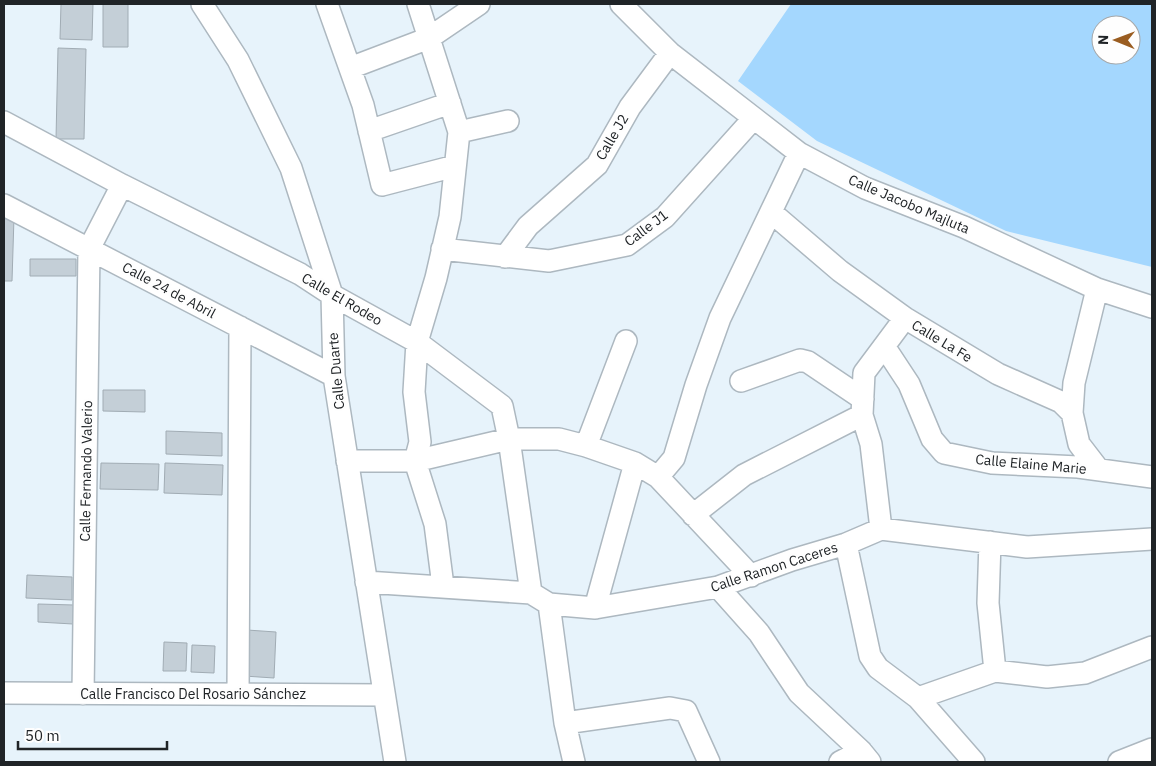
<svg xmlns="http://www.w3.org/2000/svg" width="1156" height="766" font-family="'IBM Plex Sans',sans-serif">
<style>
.green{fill:#a4d7fe;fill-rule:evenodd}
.building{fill:#c4cfd7;stroke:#a1acb4}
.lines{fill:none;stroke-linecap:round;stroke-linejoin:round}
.minor-casing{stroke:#adb8c0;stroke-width:24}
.minor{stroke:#fff;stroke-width:21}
.labels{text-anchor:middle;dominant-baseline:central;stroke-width:5;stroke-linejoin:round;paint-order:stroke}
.street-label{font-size:14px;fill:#202427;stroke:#fefefe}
</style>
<rect width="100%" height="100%" fill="#e7f3fb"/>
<path class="green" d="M791 4H1152V267L1006 231 817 141 738 81ZM1101 25H1131V55H1101Z"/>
<path class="building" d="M61 4H93L92 40 60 39Z
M103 4H128V47H103Z
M58 48 86 49 84 139H56Z
M4 216 14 217 12 281H4Z
M30 259H76V276H30Z
M103 390H145V412L103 411Z
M166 431 222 433V456L166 454Z
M101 463 159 464 158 490 100 489Z
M165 463 223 465 222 495 164 493Z
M27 575 72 577V600L26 598Z
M38 604 74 605 73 624 38 622Z
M247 630 276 632 274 678 244 676Z
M164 642 187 643 186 671H163Z
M192 645 215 646 214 673 191 672Z"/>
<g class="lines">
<g class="minor-casing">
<path id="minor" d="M202 4 238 60 291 168 332 295 334 376 395 762
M327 4 363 105 382 185 455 166
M418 4 459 132 450 217 436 278 417 342 414 392 420 442 415 461 435 524 443 586
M621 4 670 53 799 153 865 188 964 227 1097 289 1152 307
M350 68 429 38 479 4
M4 122 122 185 300 274 332 295 417 342 502 406 509 439 531 593
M369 131 450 103
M459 132 508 121
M4 205 334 376
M771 212 840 271 905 318 998 374 1061 402 1072 413 1079 444 1099 470
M442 249 549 261 627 245 665 217 753 119
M505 257 528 226 597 165 630 107 670 53
M884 346 909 384 932 439 944 453 992 463 1078 467 1152 477
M741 381 800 360 808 362 863 399
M1072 413 1074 383 1097 289
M862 415 871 444 881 529
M586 446 626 341
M347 461H415L509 439H559L586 446 635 463 658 477 751 576
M658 477 674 458 696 385 720 318 799 153
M693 515 744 475 862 415 864 373 905 318
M990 542 988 603 995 671
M846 544 870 656 878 668 918 698 974 762
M366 582 531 593 549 604 595 608 718 587 792 560 846 544 881 529 1027 547 1152 539
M718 587 759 633 799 693 861 751 870 762
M549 604 565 723 574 762
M595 608 635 463
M4 693 383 695
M83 694 89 249 122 185
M238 694 240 327
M918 698 995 671 1047 677 1085 673 1152 647
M565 723 670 708 686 711 709 762
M840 762 861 751
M1119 762 1152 749"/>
</g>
<use href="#minor" class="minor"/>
</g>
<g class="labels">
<g class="street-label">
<text transform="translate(612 137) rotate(-60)">Calle J2</text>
<text transform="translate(909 204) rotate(23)">Calle Jacobo Majluta</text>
<text transform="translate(646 228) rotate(-37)">Calle J1</text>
<text transform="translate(169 290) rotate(28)">Calle 24 de Abril</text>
<text transform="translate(342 299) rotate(30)">Calle El Rodeo</text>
<text transform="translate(942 341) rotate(31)">Calle La Fe</text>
<text transform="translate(336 371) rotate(-95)">Calle Duarte</text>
<text transform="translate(1031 464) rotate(5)">Calle Elaine Marie</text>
<text transform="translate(86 471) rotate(-89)">Calle Fernando Valerio</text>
<text transform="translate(774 567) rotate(-18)">Calle Ramon Caceres</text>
<text x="193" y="694">Calle Francisco Del Rosario Sánchez</text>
</g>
</g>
<rect width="1156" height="766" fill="none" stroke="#202427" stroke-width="10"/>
<g transform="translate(1116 40) rotate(271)"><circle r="24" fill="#fefefe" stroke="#a5a7a8"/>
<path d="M0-4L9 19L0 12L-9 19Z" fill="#9a5d21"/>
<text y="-8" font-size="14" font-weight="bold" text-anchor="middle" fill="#202427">N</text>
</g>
<path d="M18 741v8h149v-8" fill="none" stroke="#202427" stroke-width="2.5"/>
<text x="25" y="741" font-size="15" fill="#202427" stroke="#fefefe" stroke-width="4" paint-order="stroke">50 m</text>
</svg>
